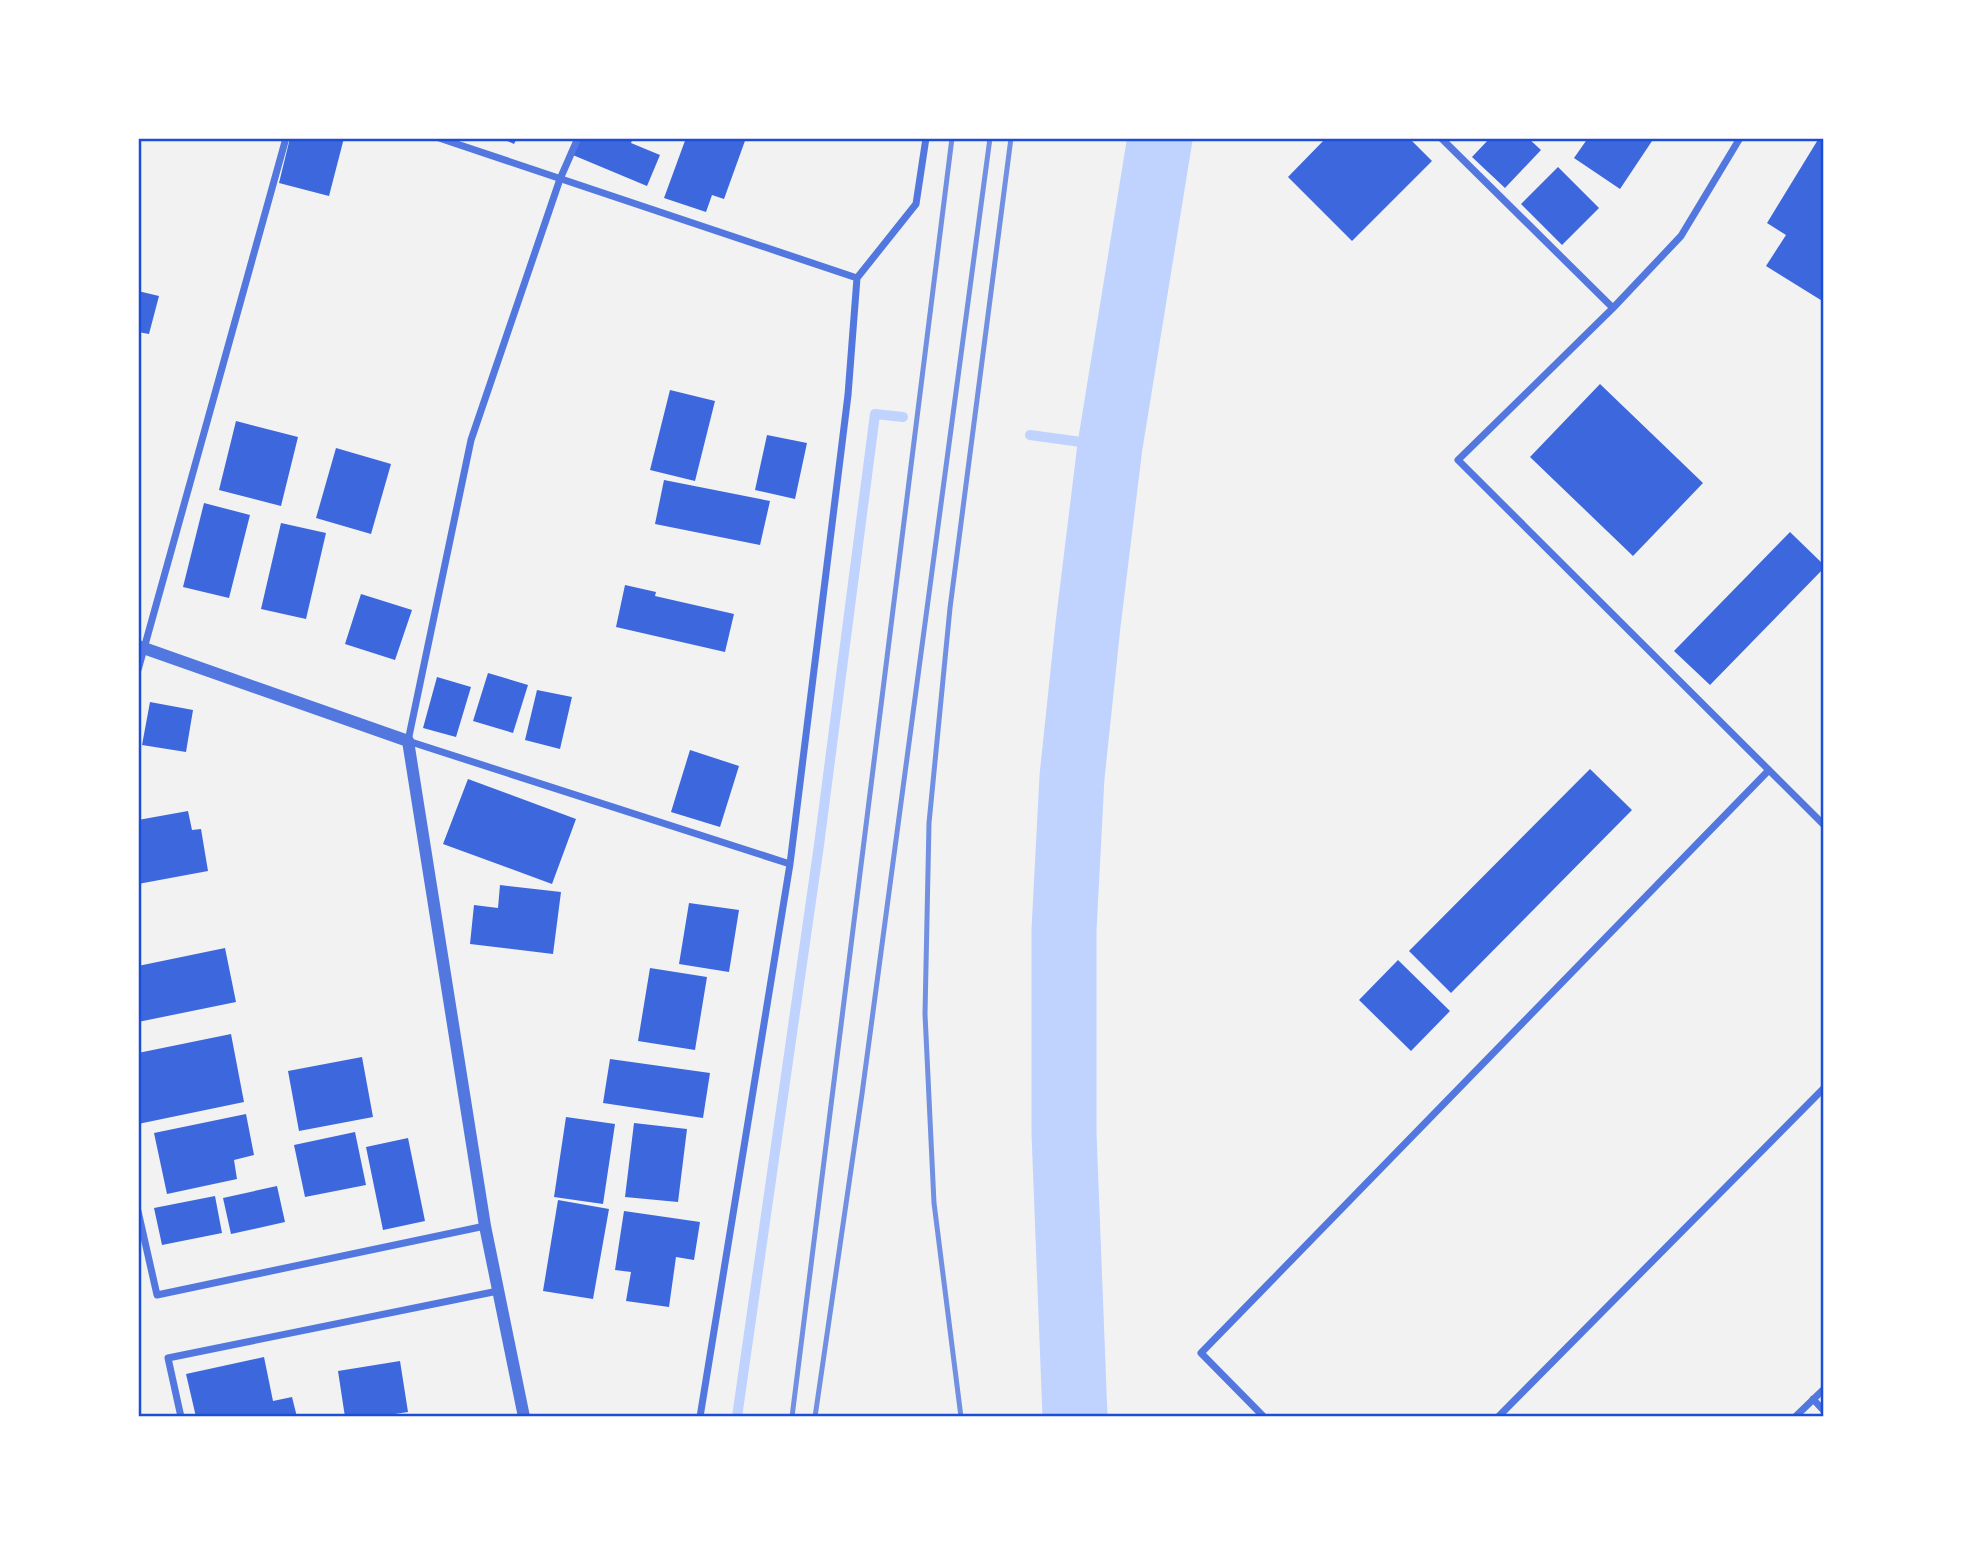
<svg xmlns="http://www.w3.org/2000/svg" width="1962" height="1555" font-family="'Space Grotesk',sans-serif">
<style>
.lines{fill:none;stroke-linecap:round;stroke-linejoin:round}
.stream{stroke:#bfd3fe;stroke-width:10}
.river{stroke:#bfd3fe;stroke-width:65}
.building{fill:#3d67dc}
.minor{stroke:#5277de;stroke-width:7}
.tertiary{stroke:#5277de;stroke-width:12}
.rail{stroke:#7290e2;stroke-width:5}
.neatline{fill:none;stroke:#1d4ed8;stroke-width:2.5}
</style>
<rect width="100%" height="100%" fill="#f2f2f2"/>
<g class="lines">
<path class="stream" d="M1030 435 1110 446
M737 1417 819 845 875 414 903 417"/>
<path class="river" d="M1075 1417 1064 1133V930L1072 777 1088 625 1110 446 1160 138"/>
</g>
<path class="building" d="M290 138H344L329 196 279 183Z
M501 138H517L514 144Z
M575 138H633L631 143 660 155 647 186 568 153Z
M686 138H746L724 199 712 195 706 212 664 198Z
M1326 138H1409L1432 161 1352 241 1288 177Z
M1490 138H1528L1541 150 1505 188 1472 157Z
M1588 138H1654L1620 189 1574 158Z
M1819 138H1824V302L1766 266 1786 235 1767 223Z
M1558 167 1599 208 1562 245 1521 204Z
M138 291 159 296 149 334 138 332Z
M1600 384 1703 483 1633 556 1530 457Z
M670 390 715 401 695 481 650 470Z
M236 421 298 437 281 506 219 490Z
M767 435 807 443 795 499 755 490Z
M336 448 391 464 371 534 316 518Z
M664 480 770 501 760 545 655 524Z
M204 503 250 515 229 598 183 587Z
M281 523 326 533 306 619 261 609Z
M1790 532 1824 565V568L1710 685 1674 651Z
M625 585 656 592 655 596 734 614 725 652 616 627Z
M361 594 412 610 395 660 345 644Z
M488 673 528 685 513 733 473 721Z
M437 677 471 687 456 737 423 728Z
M537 690 572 697 560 749 525 740Z
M150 702 193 710 186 752 142 745Z
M690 750 739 766 720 827 671 812Z
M1590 769 1632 810 1451 993 1409 951Z
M468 779 576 819 552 884 443 844Z
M188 811 192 830 201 829 208 871 138 884V820Z
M500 885 561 892 553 954 470 944 474 905 498 908Z
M689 903 739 910 729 972 679 964Z
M225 948 236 1002 138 1022V966Z
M1398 960 1450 1011 1411 1051 1359 1000Z
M650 968 707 977 695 1050 638 1041Z
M231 1034 244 1102 138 1124V1053Z
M362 1057 373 1117 299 1131 288 1071Z
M610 1059 710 1073 703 1118 603 1103Z
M246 1114 254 1155 234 1160 237 1179 167 1194 154 1133Z
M566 1117 615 1124 603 1204 554 1197Z
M634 1123 687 1129 678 1202 625 1197Z
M355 1132 366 1185 305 1197 294 1145Z
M408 1138 425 1221 383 1230 366 1147Z
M277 1186 285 1222 231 1234 223 1198Z
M215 1196 222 1233 162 1245 154 1208Z
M558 1200 609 1209 593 1299 543 1291Z
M624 1211 700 1222 694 1260 676 1257 669 1307 626 1301 631 1272 615 1270Z
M264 1357 273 1401 292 1397 297 1417H196L186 1374Z
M400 1361 408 1412 395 1414V1417H345L338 1371Z"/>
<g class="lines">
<path class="minor" d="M439 138 857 278
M578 138 560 179 471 440 408 741 790 864
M1441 138 1613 308
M1740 138 1681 236 1613 308 1458 460 1824 825
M138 670 286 138
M138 1211 157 1295 485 1226
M1813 1399 1824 1411
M181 1417 168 1358 498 1291
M700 1417 790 864 848 395 857 278 916 204 926 138
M1264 1417 1201 1353 1769 770
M1498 1417 1824 1088
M1795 1417 1824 1389"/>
<path class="tertiary" d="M138 646 408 741 485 1226 524 1417"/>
<path class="rail" d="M792 1417 952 138
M815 1417 862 1094 990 138
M961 1417 934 1203 925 1014 929 823 950 608 1011 138"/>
</g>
<rect width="1962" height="1555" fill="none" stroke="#ffffff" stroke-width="280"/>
<rect x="140" y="140" width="1682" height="1275" class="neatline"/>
</svg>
